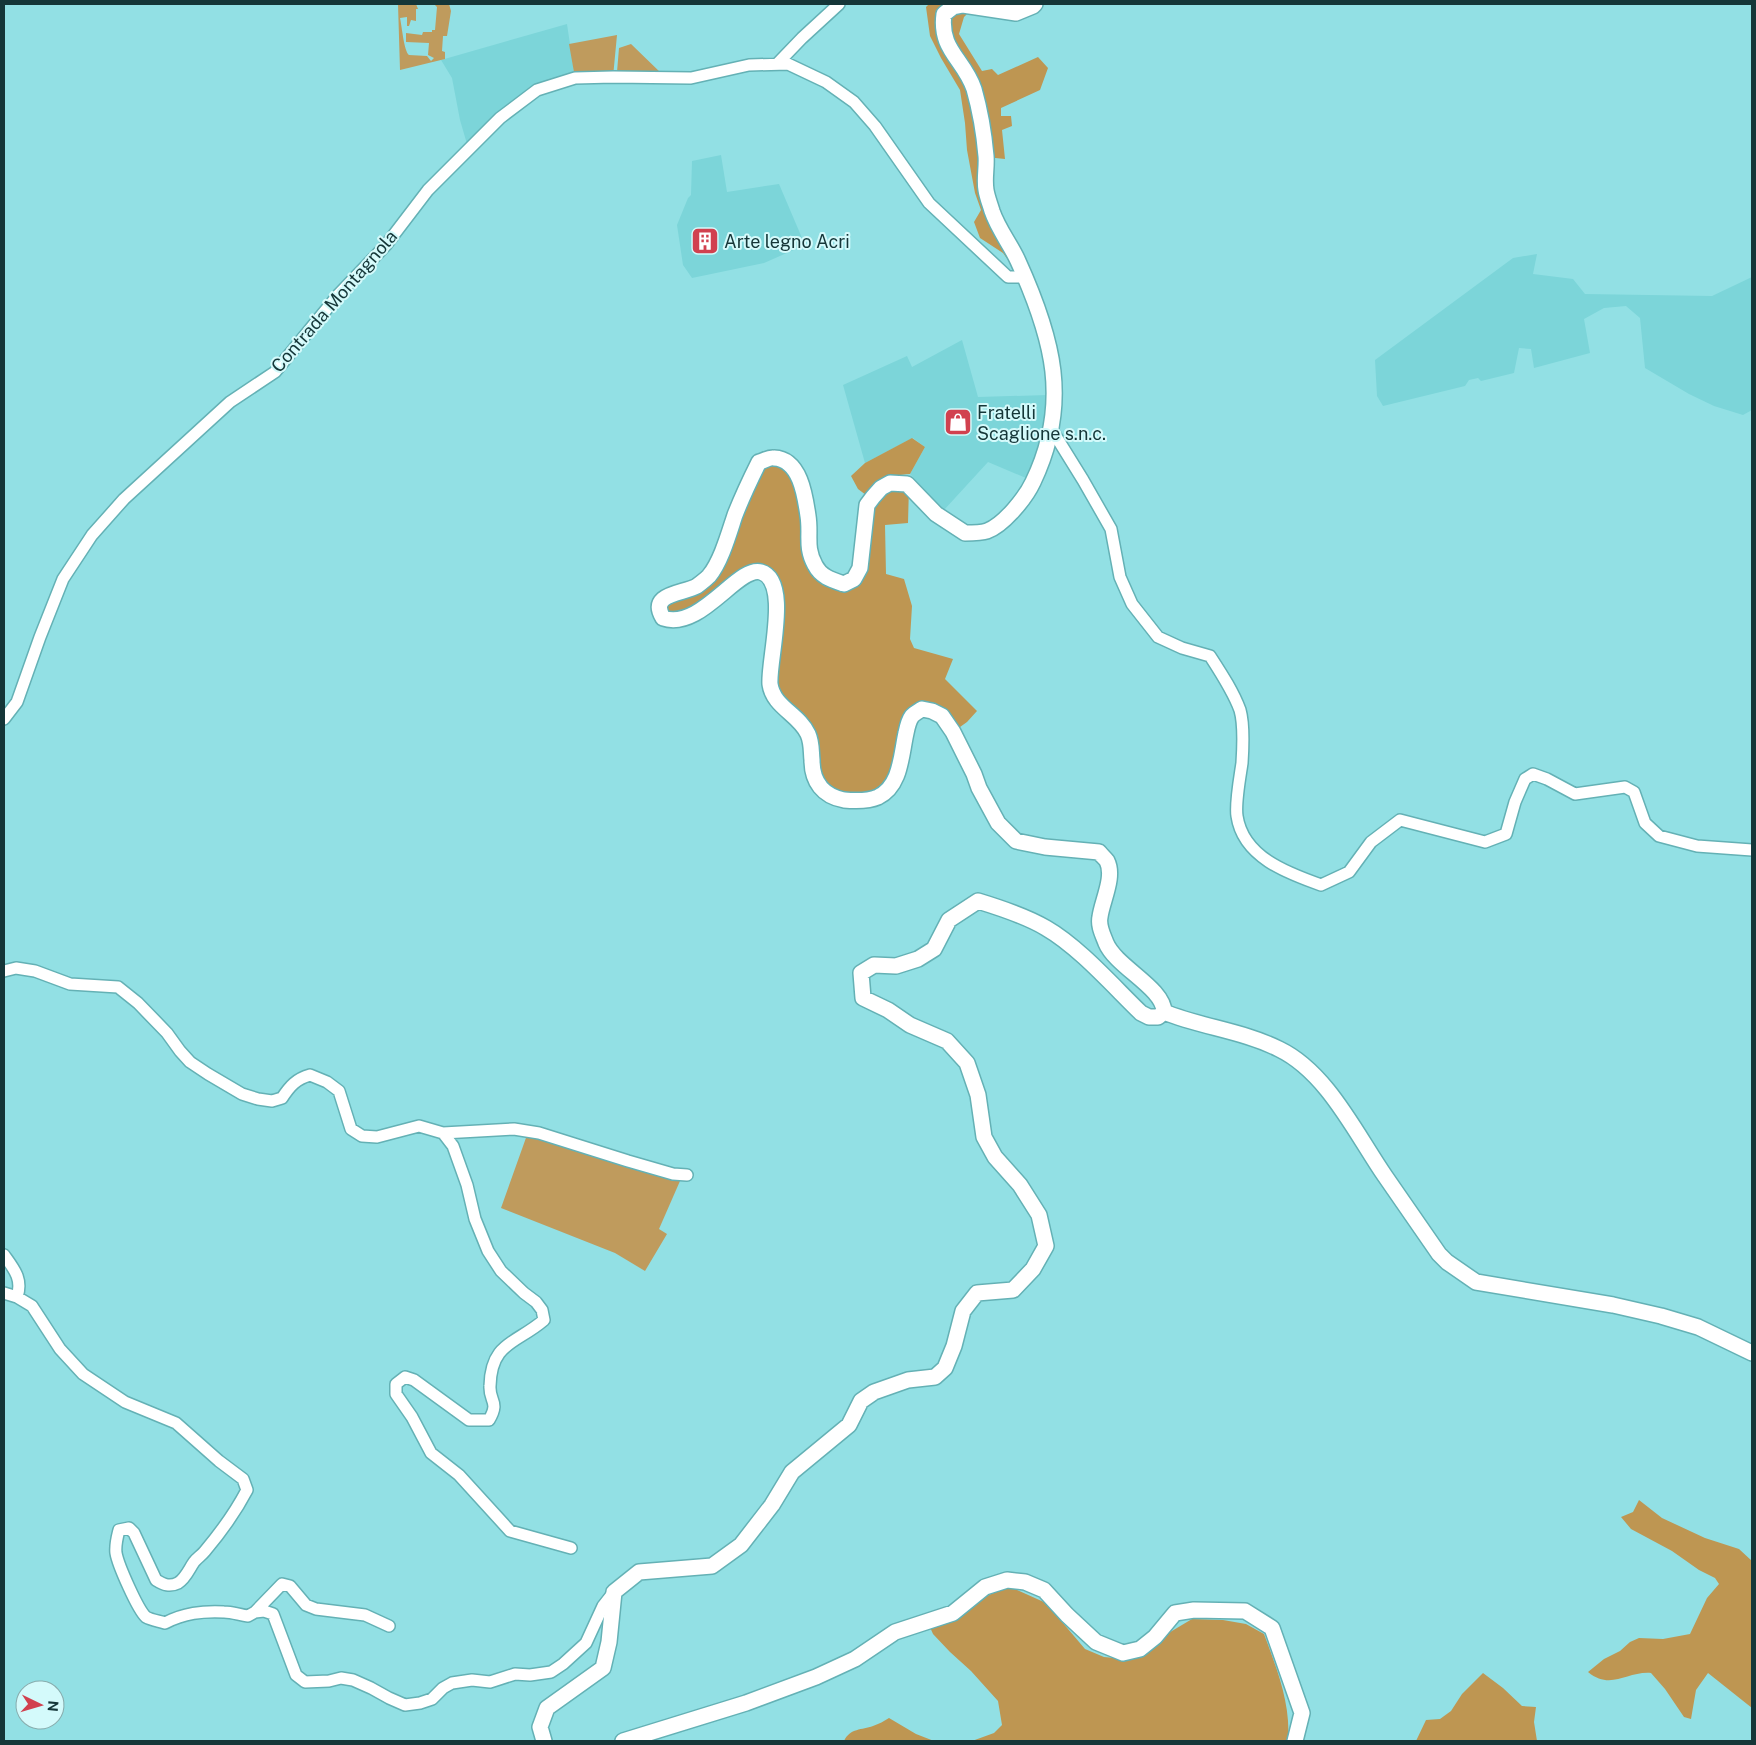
<svg xmlns="http://www.w3.org/2000/svg" width="1756" height="1745" font-family="'Public Sans',sans-serif">
<style>
.built{fill:#7cd5d9}
.green{fill:#bf9b5d}
.forest{fill:#be9652}
.lines{fill:none;stroke-linecap:round;stroke-linejoin:round}
.street-casing{stroke:#64b1b5;stroke-width:14}
.secondary-casing{stroke:#64b1b5;stroke-width:18}
.street{stroke:#fff;stroke-width:11}
.secondary{stroke:#fff;stroke-width:15}
.labels{text-anchor:middle;dominant-baseline:central;stroke-width:4;stroke-linejoin:round;paint-order:stroke}
.poi-label{font-size:18px;fill:#153638;stroke:#d4fafb;text-anchor:start}
.street-label{font-size:18px;fill:#153638;stroke:#d4fafb}
</style>
<rect width="100%" height="100%" fill="#92e0e4"/>
<path class="built" d="M567 24 575 78 537 90 467 144 460 120 452 78 441 60Z
M721 155 727 192 779 184 805 245 764 263 692 278 683 265 677 225 688 198 691 195 692 161Z
M1537 254 1533 274 1573 279 1585 294 1712 296 1752 277V410L1743 415 1714 406 1689 394 1645 368 1640 318 1626 306 1604 308 1584 319 1590 353 1534 368 1531 349 1519 348 1514 373 1481 381 1478 378 1469 380 1465 386 1383 406 1377 396 1375 360 1513 258Z
M962 340 978 397 1047 395 1044 424 1039 454 1026 478 988 462 944 510 910 474 925 447 913 438 865 463 843 385 907 356 912 367Z"/>
<path class="green" d="M398 4H416L418 9H416V21L411 20 409 26H407V17L400 18C402 27 404 51 409 55L427 56 431 61 434 58 428 55 429 43 406 42V33L422 35 423 32H432V30H435L437 7 434 4H449L451 11 447 36H443L442 51 445 52V59L400 70Z
M617 35 613 77 575 78 569 44Z
M631 44 662 74 617 72 619 48Z
M527 1135 680 1181 659 1229 667 1234 645 1271 615 1253 501 1208Z"/>
<path class="forest" d="M929 4H1032L1033 6 974 7 964 17 959 34 982 71 992 69 998 75 1038 57 1048 68 1040 90 1001 108V116H1011L1012 126 1002 130 1005 159 986 157V188L1011 264 1003 253 980 238 974 222 981 210 975 193 967 150 965 123 960 90 941 58 930 36 926 7Z
M912 438 925 447 910 474C888 476 881 477 866 495L858 489 851 476 865 463Z
M772 457 799 476 808 545 827 578 853 579 864 524 881 488 909 486 908 523 885 525 886 574 904 579 912 606 910 639 914 648 953 659 945 679 977 711 967 722 953 732 922 709 900 761 877 797 822 790 812 747 775 699 777 613 761 572 678 619 659 604 710 575 744 490Z
M1639 1500 1662 1518 1705 1538 1739 1549 1752 1561V1708L1708 1673 1696 1690 1691 1719 1684 1717 1665 1689 1651 1673C1627 1671 1611 1691 1588 1672L1604 1659 1620 1651 1630 1642 1639 1638 1663 1639 1690 1634 1707 1598 1719 1584 1715 1578 1699 1570 1672 1551 1631 1529 1621 1517 1633 1512Z
M1006 1588 1015 1589 1046 1603 1085 1649 1104 1657 1125 1659 1192 1619 1223 1620 1246 1624 1264 1634C1277 1669 1291 1704 1288 1741H972L994 1733 1002 1725 998 1701 971 1671 950 1652 933 1634 929 1625 991 1594Z
M1483 1673 1503 1688 1522 1706 1536 1707 1534 1722 1537 1741H1416L1426 1720 1440 1719 1451 1711 1462 1694Z
M889 1718 916 1734 934 1741H844C850 1728 862 1730 873 1726 879 1724 884 1721 889 1718Z"/>
<g class="lines">
<g class="street-casing">
<path id="street" d="M777 64 802 38 839 4
M1052 430 1083 480 1111 529 1120 577 1132 604 1158 637 1182 648 1210 656C1221 673 1233 691 1240 710 1244 724 1243 748 1242 763 1240 777 1235 803 1237 816 1243 857 1287 873 1321 885L1349 872 1371 842 1400 820 1485 842 1506 834 1515 802 1525 779 1533 774 1547 779 1575 794 1625 787 1634 792 1645 823 1659 836 1697 846 1752 850
M4 719 17 702 40 637 63 579 92 535 124 499 230 402 275 372 339 294 386 245 428 190 500 118 537 90 575 78 613 77 691 78 749 65 788 64 826 82 854 102 875 126 929 203 1008 277H1024
M4 971 16 968 35 971 70 984 118 987 138 1003 167 1033 180 1051 190 1062 208 1074 242 1094 258 1099 272 1101 282 1098C290 1086 296 1079 310 1075L327 1082 339 1091 351 1129 362 1136 377 1137 419 1126 443 1133 514 1129 539 1133 628 1161 673 1174 687 1175
M443 1133 453 1146 467 1185 475 1219 488 1251 501 1271 524 1293 536 1302 542 1310 544 1320C516 1344 491 1342 490 1386 489 1402 500 1401 489 1420H469L414 1380 405 1377 396 1384V1394L412 1417 431 1453 459 1475 510 1531 571 1548
M4 1255C14 1269 23 1279 17 1297
M4 1293 17 1297 32 1306 60 1349 83 1374 125 1402 176 1423 219 1461 243 1479 247 1490C236 1511 221 1532 205 1551 202 1555 197 1558 194 1562 189 1569 186 1578 178 1583 170 1587 164 1585 156 1580L134 1533 129 1528 119 1530C117 1538 115 1545 116 1553 118 1565 138 1610 146 1617 151 1620 159 1621 165 1623 184 1613 202 1611 224 1612 232 1612 240 1615 248 1616L255 1612 282 1584 290 1586 306 1605 316 1609 365 1615 389 1626
M255 1612 264 1611 273 1614 296 1675 305 1682 329 1681 341 1678 353 1680 371 1688 389 1698 405 1705 420 1703 432 1699 443 1688 452 1683 472 1680 490 1682 515 1674 530 1675 551 1672 563 1664 586 1643 603 1606 614 1592"/>
</g>
<g class="secondary-casing">
<path id="secondary" d="M1164 1012C1201 1027 1243 1031 1279 1049 1327 1072 1356 1134 1385 1176 1403 1202 1421 1228 1439 1254L1447 1262 1476 1282 1613 1305 1661 1316 1698 1327 1752 1353
M544 1741 540 1727 547 1708 603 1668 609 1642 614 1592 639 1572 712 1566 741 1545 772 1505 792 1472 849 1425 861 1401 874 1392 908 1380 935 1377 945 1368 954 1346 963 1311 977 1293 1013 1290 1033 1269 1046 1246 1039 1215 1020 1185 995 1157 984 1137 978 1095 967 1063 947 1041 910 1025 888 1010 863 998 861 973 874 965 896 966 918 959 934 949 949 920 978 901C1001 908 1026 916 1046 928 1079 947 1113 986 1141 1013L1149 1017H1158L1164 1012C1164 988 1116 967 1106 943 1103 935 1098 926 1100 917 1102 901 1115 877 1107 861 1105 858 1101 855 1099 852L1045 847 1016 841 998 823 979 788 974 774 953 732 942 716 932 711 922 709C919 711 915 713 912 716 909 720 907 728 906 733 901 755 901 786 878 797 869 801 855 801 844 800 823 796 812 782 812 760 811 751 812 743 808 734 799 714 773 707 770 684 768 661 791 581 761 572 738 565 701 631 663 618 648 593 683 594 697 586 701 583 706 579 709 576 721 562 729 533 735 515 742 497 750 480 759 462 764 461 769 457 774 458 800 459 805 495 808 516 811 535 805 547 815 565 821 577 832 580 844 584L854 579 860 568 867 505 873 497 881 488 890 483 907 484 936 514 965 533C972 533 981 533 987 531 1004 525 1026 497 1033 482 1071 403 1053 338 1018 261 1011 245 998 229 992 211 990 204 987 197 986 190 984 179 987 167 986 156 984 133 980 110 974 89 964 59 939 50 944 14L953 7 963 5 1016 13 1033 6 1035 4
M623 1741 746 1703 816 1677 855 1659 895 1632 953 1613 985 1587 1007 1580 1025 1582 1044 1590 1067 1615 1096 1642 1123 1653 1140 1649 1155 1637 1175 1613 1194 1610 1245 1611 1272 1628 1302 1713 1295 1741"/>
</g>
<use href="#street" class="street"/>
<use href="#secondary" class="secondary"/>
</g>
<defs>
<g id="building-square" transform="scale(1.4375)"><rect x="-9" y="-9" width="18" height="18" rx="4" fill="#d1414f" stroke="#d4fafb"/><path d="M-4-6H4V6H1V3H-1V6H-4ZM-2.5-4.3h1.7v1.8h-1.7ZM.8-4.3h1.7v1.8H.8ZM-2.5-1h1.7V.8h-1.7ZM.8-1h1.7V.8H.8Z" fill="#fff"/></g>
<g id="shop-square" transform="scale(1.4375)"><rect x="-9" y="-9" width="18" height="18" rx="4" fill="#d1414f" stroke="#d4fafb"/><path d="M-5-2.5h2.3a2.7 3.5 0 0 1 5.4 0H5L5.5 6h-11ZM-1.5-2.5h3a1.5 2.3 0 0 0-3 0Z" fill="#fff"/></g>
</defs>
<g fill-rule="evenodd">
<use href="#building-square" x="705" y="241"/>
<use href="#shop-square" x="958" y="422"/>
</g>
<g class="labels">
<g class="poi-label">
<text x="724" y="241">Arte legno Acri</text>
<text x="977" y="412">Fratelli<tspan x="977" dy="21">Scaglione s.n.c.</tspan></text>
</g>
<g class="street-label">
<text transform="translate(334 301) rotate(-49)">Contrada Montagnola</text>
</g>
</g>
<rect width="1756" height="1745" fill="none" stroke="#153638" stroke-width="10"/>
<g transform="translate(40 1705) rotate(95)"><circle r="24" fill="#d4fafb" stroke="#88acad"/>
<path d="M0-4L9 19L0 12L-9 19Z" fill="#d1414f"/>
<text y="-8" font-size="14" font-weight="bold" text-anchor="middle" fill="#153638">N</text>
</g>
</svg>
